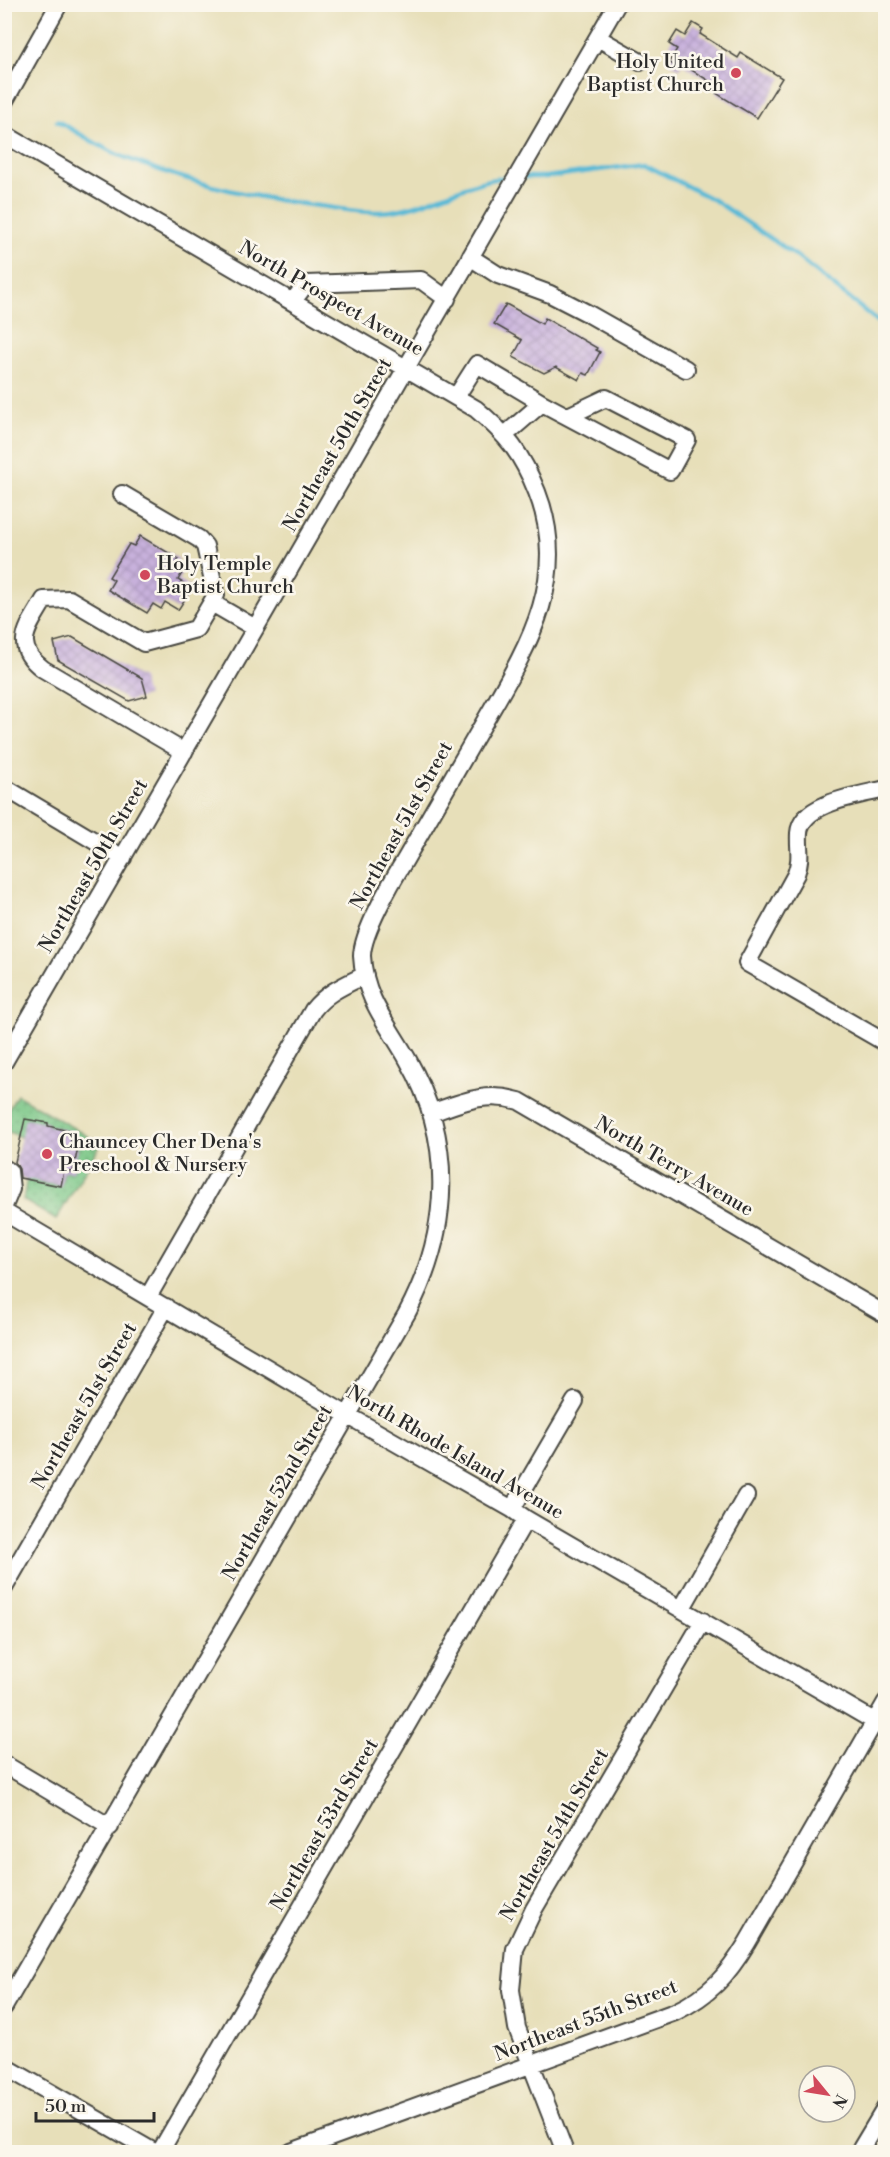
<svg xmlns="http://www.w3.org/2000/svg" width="890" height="2157" font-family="'Libre Bodoni',serif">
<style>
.park{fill:url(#park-dots);stroke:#527858;stroke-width:1.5}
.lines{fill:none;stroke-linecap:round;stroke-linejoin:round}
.stream{stroke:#58b9d6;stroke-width:4.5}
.building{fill:url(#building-cross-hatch)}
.minor-casing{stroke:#474640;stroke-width:20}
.minor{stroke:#fff;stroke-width:16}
.poi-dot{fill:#d1495b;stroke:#fbf7ec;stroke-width:2}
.labels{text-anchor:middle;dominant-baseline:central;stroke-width:5;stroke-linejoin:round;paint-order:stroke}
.poi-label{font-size:20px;fill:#2b2b2b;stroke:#fbf7ec;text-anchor:start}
.street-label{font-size:20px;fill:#2b2b2b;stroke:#fbf7ec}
</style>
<defs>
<pattern id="park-dots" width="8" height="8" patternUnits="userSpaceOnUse" patternTransform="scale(1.5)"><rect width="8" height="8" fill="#79c686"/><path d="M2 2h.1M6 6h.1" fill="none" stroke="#63a16e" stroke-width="1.8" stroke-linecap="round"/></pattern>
<pattern id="building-cross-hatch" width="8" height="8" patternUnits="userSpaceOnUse" patternTransform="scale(1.5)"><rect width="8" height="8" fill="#c8b1dc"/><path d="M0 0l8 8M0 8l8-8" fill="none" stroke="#ac98bd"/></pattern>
</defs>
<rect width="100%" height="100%" fill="#fbf7ec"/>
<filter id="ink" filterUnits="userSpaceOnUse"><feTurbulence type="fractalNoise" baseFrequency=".0167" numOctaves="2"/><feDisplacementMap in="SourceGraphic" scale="12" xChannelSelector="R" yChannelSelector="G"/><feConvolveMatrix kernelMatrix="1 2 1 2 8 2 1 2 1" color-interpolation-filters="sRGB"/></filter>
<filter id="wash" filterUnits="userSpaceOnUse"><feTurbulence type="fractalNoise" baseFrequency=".008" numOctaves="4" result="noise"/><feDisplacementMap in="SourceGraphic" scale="24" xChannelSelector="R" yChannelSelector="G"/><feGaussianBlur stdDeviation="1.35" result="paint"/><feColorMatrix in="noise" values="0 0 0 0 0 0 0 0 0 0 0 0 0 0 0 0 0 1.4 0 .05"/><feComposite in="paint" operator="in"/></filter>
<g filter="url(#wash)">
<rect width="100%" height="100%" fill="#e7dfb9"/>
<path class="park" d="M17 1095 101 1144 56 1220 23 1200 27 1177 43 1183 61 1186 64 1171 73 1172 78 1147 70 1145 73 1132 48 1126V1123L26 1119 22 1136 20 1137 5 1130V1115Z"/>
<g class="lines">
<path class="stream" d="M57 121C78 132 99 147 121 156 184 181 252 198 319 206 343 209 366 214 391 211 433 205 471 178 513 177
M521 177H546L644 164 714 200 795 255 886 328"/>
</g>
<g id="blocks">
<path class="building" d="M693 23 703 29 700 34 738 58 741 53 782 78 757 118 716 93 719 87 682 64 679 69 669 62 677 49 669 44 677 31 685 36Z
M506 304 542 324 545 318 597 348 596 350 600 352 588 375 583 373 579 380 556 367 544 373 513 357 522 340 494 324Z
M140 536 179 559 174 568 182 573 178 580 192 588 178 610 165 602 161 609 153 604 147 613 108 590 114 580 109 577 129 544 134 546Z
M72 637 142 678 147 696 129 701 58 660 54 642Z
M25 1119 48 1123V1126L73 1132 70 1145 78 1147 73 1172 64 1171 61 1186 20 1178 19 1169 15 1162Z"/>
</g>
</g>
<g filter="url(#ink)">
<use href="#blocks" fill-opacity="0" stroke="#474640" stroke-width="1.5"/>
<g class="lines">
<g class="minor-casing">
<path id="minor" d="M598 38 640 62
M4 102 59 4
M4 134 476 409C507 435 522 454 537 492 571 579 527 648 485 721 458 768 431 814 405 860 392 881 362 933 362 956 364 998 389 1026 408 1060 455 1142 450 1232 407 1313L4 2007
M470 257 498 275 550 294 587 313 686 369
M293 301 306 284 421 280 447 299
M456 397 477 364 542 403 505 435
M542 403 670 471 687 440 606 398 568 416
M122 494 199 539 205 546 216 595 196 629 144 643 69 599 44 600C28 628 11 645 43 669L184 752
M212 603 255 628
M4 787 123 858
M886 789C862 795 801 802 799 833 798 849 802 857 796 874L747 963 886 1043
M4 1062 617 4
M431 1113C462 1102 486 1091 519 1101L886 1315
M4 1168 9 1171 11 1189 4 1206
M4 1212 347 1415 512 1509 526 1519 886 1728
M148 1297 313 1010C327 992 345 985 365 975
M512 1509 575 1401
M4 1588 166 1307
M682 1608 746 1496
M4 1764 110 1827
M4 2066 154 2152
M160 2152 526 1519
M291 2152 675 2012C710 1995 727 1976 747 1943L886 1702
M565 2152 517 2028 511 1990 515 1949 534 1909 703 1621
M859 2152 886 2107"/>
</g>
<use href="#minor" class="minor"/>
</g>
</g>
<g class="poi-dot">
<circle cx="736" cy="73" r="6"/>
<circle cx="145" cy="575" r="6"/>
<circle cx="47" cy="1154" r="6"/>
</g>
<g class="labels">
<g class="poi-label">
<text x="724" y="62" text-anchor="end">Holy United<tspan x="724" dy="23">Baptist Church</tspan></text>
<text x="157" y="564">Holy Temple<tspan x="157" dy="23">Baptist Church</tspan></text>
<text x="59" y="1142">Chauncey Cher Dena's<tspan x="59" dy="23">Preschool &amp; Nursery</tspan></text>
</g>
<g class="street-label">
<text transform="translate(331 299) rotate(30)">North Prospect Avenue</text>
<text transform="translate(338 445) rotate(-60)">Northeast 50th Street</text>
<text transform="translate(402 826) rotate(-61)">Northeast 51st Street</text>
<text transform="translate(94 866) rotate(-60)">Northeast 50th Street</text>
<text transform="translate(674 1167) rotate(30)">North Terry Avenue</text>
<text transform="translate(85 1406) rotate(-60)">Northeast 51st Street</text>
<text transform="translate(455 1453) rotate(30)">North Rhode Island Avenue</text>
<text transform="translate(278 1493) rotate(-60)">Northeast 52nd Street</text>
<text transform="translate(325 1825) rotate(-60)">Northeast 53rd Street</text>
<text transform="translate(555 1835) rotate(-60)">Northeast 54th Street</text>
<text transform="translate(586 2021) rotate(-21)">Northeast 55th Street</text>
</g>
</g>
<rect width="890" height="2157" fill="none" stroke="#fbf7ec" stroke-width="24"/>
<g transform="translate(827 2094) rotate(120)"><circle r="28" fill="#fbf7ec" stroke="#a8a59f" stroke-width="1.5"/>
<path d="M0-4.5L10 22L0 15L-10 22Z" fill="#d1495b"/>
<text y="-9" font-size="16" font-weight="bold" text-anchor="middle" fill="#2b2b2b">N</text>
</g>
<path d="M36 2112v9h118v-9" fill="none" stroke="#2b2b2b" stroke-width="3"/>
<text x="45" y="2112" font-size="18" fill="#2b2b2b" stroke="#fbf7ec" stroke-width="4.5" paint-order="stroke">50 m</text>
</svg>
